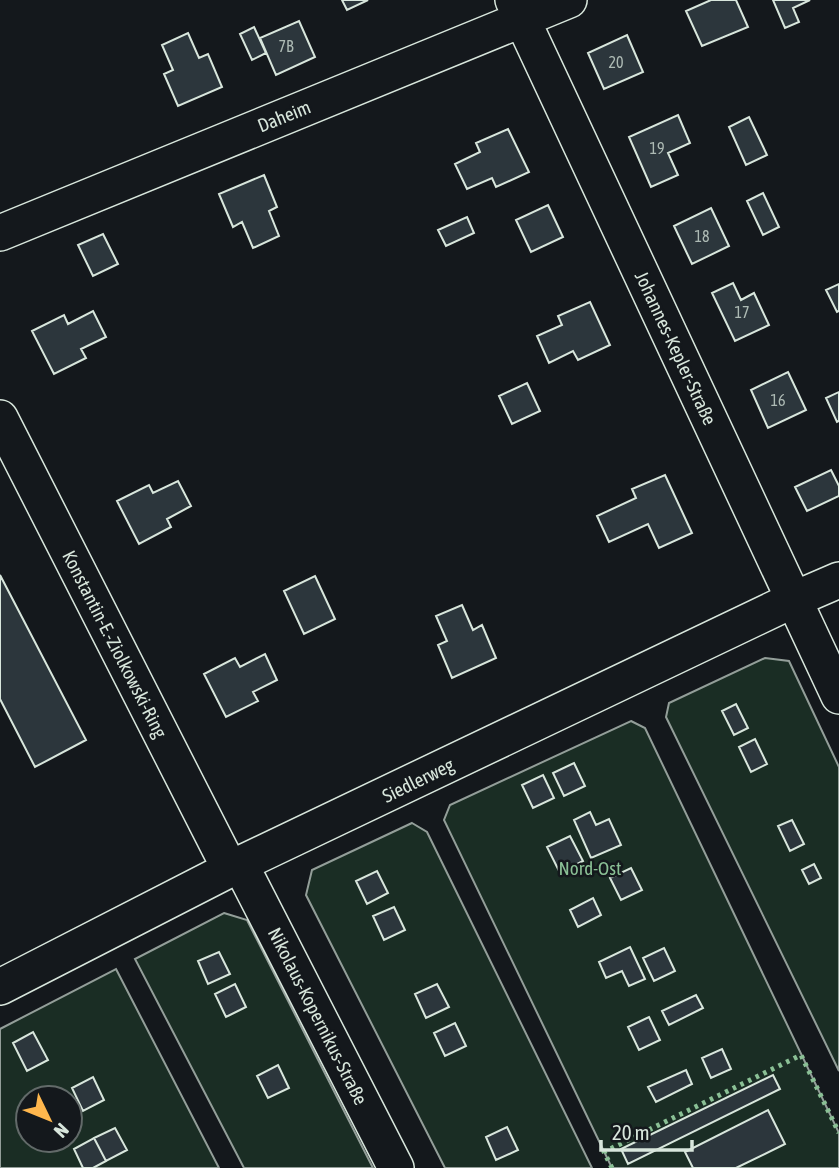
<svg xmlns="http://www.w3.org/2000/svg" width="839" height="1168" font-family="'Asap Condensed',sans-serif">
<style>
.green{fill:#1a2d24;stroke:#939e99;stroke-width:2;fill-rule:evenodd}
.building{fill:#2c363c;stroke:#d8e6dc;stroke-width:2}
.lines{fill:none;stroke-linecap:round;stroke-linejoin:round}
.minor-casing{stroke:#d8e6dc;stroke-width:38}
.minor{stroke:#14181c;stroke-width:35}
.hedge{stroke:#8ac095;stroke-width:5;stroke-dasharray:3.5 5;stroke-linecap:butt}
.labels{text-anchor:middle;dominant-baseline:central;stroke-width:5;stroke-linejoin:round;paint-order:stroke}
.number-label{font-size:16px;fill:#adbab4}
.street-label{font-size:19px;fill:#d8e6dc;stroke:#14181c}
.park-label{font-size:19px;fill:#8ac095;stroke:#14181c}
</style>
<rect width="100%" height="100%" fill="#14181c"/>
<path class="green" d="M765 658 789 661 839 767V1071L666 717 669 703Z
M631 721 645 728 839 1133V1168H612L444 820 450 805Z
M412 823 427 832 592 1168H445L306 895 312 870Z
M224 913 247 920 373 1168H244L135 959Z
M116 969 219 1168H0V1029ZM28 1098H70V1140H28Z"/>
<path class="building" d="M342 0H368L347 10Z
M711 0H736L748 27 702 46 686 11Z
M773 0H810L793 8 799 22 785 28Z
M299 21 315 57 276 75 260 38Z
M254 27 266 53 252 60 240 34Z
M188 33 199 58 208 54 222 87 178 106 164 74 173 70 162 45Z
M627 35 643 72 604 89 588 53Z
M678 115 690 143 668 153 678 175 651 187 629 137Z
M749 117 767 155 746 165 729 127Z
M508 129 529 172 496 187 492 178 467 189 455 164 480 152 476 143Z
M264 175 277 207 269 211 279 236 253 248 242 222 233 227 219 194Z
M763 193 779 227 763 235 747 201Z
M548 205 563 237 531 252 516 220Z
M711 208 729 246 692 264 674 226Z
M467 217 474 233 446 246 438 230Z
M103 234 118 264 93 276 78 245Z
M733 283 741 300 754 293 769 325 735 341 712 293Z
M839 284V311L837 312 826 290Z
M590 302 610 345 578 360 573 351 549 363 537 336 562 325 558 316Z
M93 311 106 337 81 349 86 358 54 374 32 331 64 315 68 324Z
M788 372 806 410 768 428 751 390Z
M527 383 540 411 512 424 499 396Z
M839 392V421L837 422 826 398Z
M831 470 839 486V496L807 511 795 487Z
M665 475 692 533 659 548 648 524 609 542 597 516 636 498 632 489Z
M178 481 191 506 167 519 171 527 139 544 117 501 149 485 153 493Z
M0 575 86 740 35 767 0 699Z
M315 576 335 619 304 634 284 591Z
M462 605 473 630 482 625 496 658 452 678 438 645 447 641 436 616Z
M265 654 277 680 253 692 258 701 226 717 204 674 235 658 240 667Z
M736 704 748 728 734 735 722 711Z
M755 739 767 764 751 772 739 747Z
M574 763 585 786 564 796 553 773Z
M543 775 554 798 533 808 522 785Z
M590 812 596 825 609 819 621 845 591 858 574 820Z
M792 820 804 844 790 851 778 826Z
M570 836 583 861 560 873 547 847Z
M814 864 821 878 809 884 802 870Z
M631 868 642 890 621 900 610 878Z
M377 871 388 893 367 904 356 881Z
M593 898 601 915 578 927 570 910Z
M394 907 405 930 384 940 373 916Z
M630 947 645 979 629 986 622 971 606 978 599 962Z
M664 948 675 971 654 981 643 958Z
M219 952 230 974 208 984 198 961Z
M235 984 246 1007 226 1017 215 994Z
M437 984 449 1007 426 1018 415 994Z
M696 995 703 1008 669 1025 662 1011Z
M649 1017 660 1040 639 1050 628 1027Z
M455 1023 466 1046 445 1056 434 1033Z
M33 1032 48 1060 27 1071 13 1043Z
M722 1049 731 1069 711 1078 702 1058Z
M278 1065 289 1088 268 1098 257 1076Z
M686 1070 692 1084 656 1102 648 1087Z
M773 1075 780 1089 628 1164 621 1149Z
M93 1077 104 1100 83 1111 72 1088Z
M768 1110 785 1144 736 1168H693L685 1152Z
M507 1127 518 1150 496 1160 486 1137Z
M115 1128 127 1150 106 1161 94 1138Z
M94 1138 106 1161 93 1168H83L74 1149Z"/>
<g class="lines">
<g class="minor-casing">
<path id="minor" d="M513 0 839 696
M0 233 569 0
M0 418 230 869
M240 864 396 1168
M0 987 240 864 795 599 839 580"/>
</g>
<use href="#minor" class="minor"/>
<path class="hedge" d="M612 1168 604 1152 801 1055 839 1133"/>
</g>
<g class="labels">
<g class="number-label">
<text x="286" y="46">7B</text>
<text x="616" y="62">20</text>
<text x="657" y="148">19</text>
<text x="702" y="236">18</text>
<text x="742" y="312">17</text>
<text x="778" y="400">16</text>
</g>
<g class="street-label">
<text transform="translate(284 116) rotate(-22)">Daheim</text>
<text transform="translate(676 348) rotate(65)">Johannes-Kepler-Straße</text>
<text transform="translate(115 644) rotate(63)">Konstantin-E.-Ziolkowski-Ring</text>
<text transform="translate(418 780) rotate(-26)">Siedlerweg</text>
<text transform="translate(318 1016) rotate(63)">Nikolaus-Kopernikus-Straße</text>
</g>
<g class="park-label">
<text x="590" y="868">Nord-Ost</text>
</g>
</g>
<g transform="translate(49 1119) rotate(133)"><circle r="33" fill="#14181c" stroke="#626a69" stroke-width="2"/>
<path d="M0-5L12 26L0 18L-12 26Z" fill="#ffb74d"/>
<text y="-10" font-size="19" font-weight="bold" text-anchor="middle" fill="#d8e6dc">N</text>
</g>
<path d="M601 1140v10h91v-10" fill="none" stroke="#d8e6dc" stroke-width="3.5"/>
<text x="612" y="1140" font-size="21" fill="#d8e6dc" stroke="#14181c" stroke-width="5" paint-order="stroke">20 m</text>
</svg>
